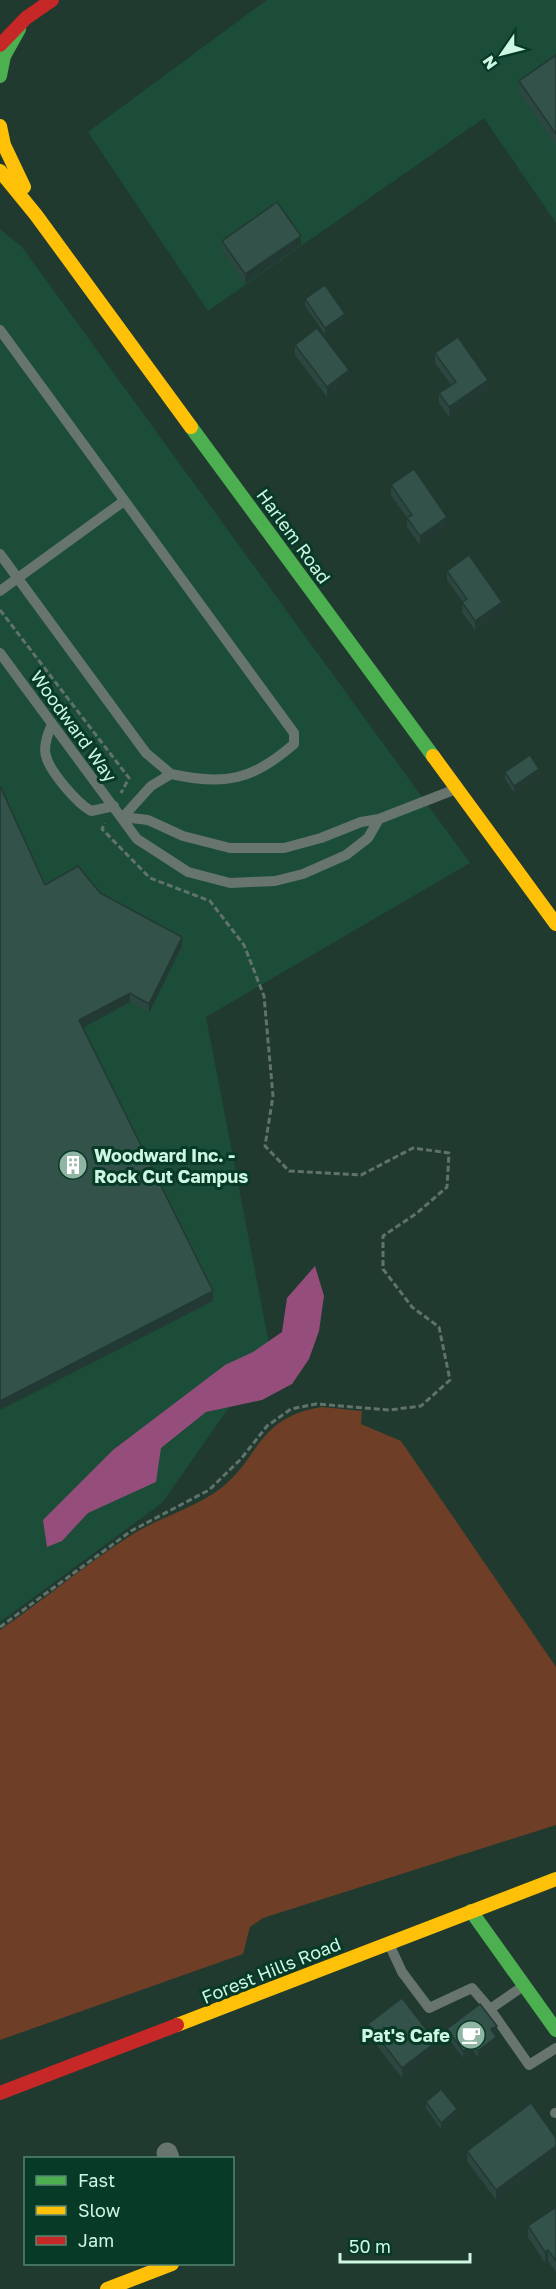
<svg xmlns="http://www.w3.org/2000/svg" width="556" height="2289" font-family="'Golos Text',sans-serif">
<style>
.built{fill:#1c4d39}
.green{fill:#6e3e27}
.water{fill:#954e7b}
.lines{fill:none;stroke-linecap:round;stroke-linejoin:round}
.path{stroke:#61726a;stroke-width:3;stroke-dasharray:6 3;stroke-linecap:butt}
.lane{stroke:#67756e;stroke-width:10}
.street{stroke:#67756e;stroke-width:21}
.fast{stroke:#4caf50;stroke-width:14}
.slow{stroke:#ffc107;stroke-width:14}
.jam{stroke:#c62828;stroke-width:14}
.wall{fill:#2b4740}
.shaded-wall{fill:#233934}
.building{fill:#32524a;stroke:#233934;stroke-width:1.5}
.labels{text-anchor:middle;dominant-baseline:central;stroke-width:6;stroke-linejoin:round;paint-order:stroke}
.street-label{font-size:18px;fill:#cdf7e2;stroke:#073a27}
.poi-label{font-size:18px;font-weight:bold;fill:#cdf7e2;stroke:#073a27;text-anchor:start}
</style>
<rect width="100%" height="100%" fill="#203a2f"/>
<path class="built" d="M267 0H556V223L484 118 208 311 88 132Z
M0 229 22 247 470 863 206 1017 270 1349 162 1503 0 1622Z"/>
<path class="green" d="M322 1407 362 1411 361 1424 401 1441 556 1667V1825L263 1918 250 1927 243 1954 0 2040V1630C45 1599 87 1563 133 1534 158 1519 187 1510 211 1495 260 1465 252 1418 322 1407Z"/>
<path class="water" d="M315 1266 324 1296 319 1331 309 1359 292 1384 262 1400 206 1412 161 1448 156 1482 88 1513 62 1541 47 1547 43 1520 113 1450 225 1365 253 1352 282 1332 287 1298Z"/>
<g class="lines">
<path class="path" d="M0 610 129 778 121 793
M0 1627 131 1531 209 1490 241 1459 267 1426 291 1409 316 1404 389 1410 421 1406 450 1380 439 1327 412 1307 383 1269V1236L417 1213 447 1187 449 1153 413 1148 361 1175 289 1171 265 1146 273 1096 264 996 244 945 210 901 150 878 102 829 105 823"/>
<path class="lane" d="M0 330 294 733V744C253 780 225 786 171 774L151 786 123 817
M0 554 146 753 171 774
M0 591 124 501
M0 653 137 839 188 872 230 883 275 881 303 874 346 855 368 838 379 819
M52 724C48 733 43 746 46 756 50 772 77 803 91 811L114 806
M123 817 148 820 183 836 230 848H284L321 838 361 822 379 819 456 789
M390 1946 402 1972 429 2008 472 1988 490 2009 522 1987
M490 2009 529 2065 556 2048
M555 2113H556"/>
<path class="street" d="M167 2153 169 2158"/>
<path class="fast" d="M0 76 4 56 19 29
M191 427 433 756
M471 1911 556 2030"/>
<path class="slow" d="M0 126 4 145 24 187
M0 171 36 215 191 427
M433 756 556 924
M177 2025 556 1879
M107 2289 172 2264"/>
<path class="jam" d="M0 45 26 18 52 0
M0 2093 177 2025"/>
</g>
<path class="wall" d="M556 55V146L519 93V81Z
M222 241 301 245 245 284 222 250Z
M305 299 345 320 325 334 305 306Z
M295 345 349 380 327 397 295 355Z
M435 353 488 389 449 417 439 403V393L451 385 435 363Z
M391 485 447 526 420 545 407 527V518L391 495Z
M447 571 502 612 475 630 462 612 463 602 447 580Z
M505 772 539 775 514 793 505 779Z
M0 786 45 885 100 893 182 946 149 1013 130 1002 82 1028 213 1301 0 1410Z
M368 2024 436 2052 402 2078 368 2034Z
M447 2029 497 2033 494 2034 496 2043 478 2057 474 2052 463 2058 447 2036Z
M426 2102 457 2116 441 2129 426 2109Z
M556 2138V2156L496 2200 467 2161V2151Z
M556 2207V2272L548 2261 545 2263 528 2237V2226Z"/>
<path class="shaded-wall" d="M301 236V245L245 284V274Z
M345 314V320L325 334V328Z
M349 370V380L327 397V387Z
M488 380V389L449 417V407Z
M447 517V526L420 545V536Z
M502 602V612L475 630V621Z
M539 769V775L514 793V786Z
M182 937V946L149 1013V1004Z
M130 993V1002L79 1030V1020Z
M213 1291V1301L0 1410V1401Z
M497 2026V2033L491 2036V2029Z
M496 2037V2043L478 2057V2051Z
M436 2042V2052L402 2078V2068Z
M474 2045V2052L463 2058V2051Z
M457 2109V2116L441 2129V2123Z
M556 2146V2156L496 2200V2190Z
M548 2250V2261L545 2263V2252Z"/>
<path class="building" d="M556 55V134L519 81Z
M277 202 301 236 245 274 222 241Z
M325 285 345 314 325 328 305 299Z
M317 328 349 370 327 387 295 345Z
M458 337 488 380 449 407 439 393 456 382 435 353Z
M414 469 447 517 420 536 407 518 412 515 391 485Z
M469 555 502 602 475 621 462 602 467 599 447 571Z
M530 755 539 769 514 786 505 772Z
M0 786 45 885 78 866 100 893 182 937 149 1004 130 993 79 1020 213 1291 0 1401Z
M402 1998 436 2042 402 2068 368 2024Z
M480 2004 497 2026 491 2029 496 2037 478 2051 474 2045 463 2051 447 2029Z
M441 2089 457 2109 441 2123 426 2102Z
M531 2103 556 2138V2146L496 2190 467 2151Z
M556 2207V2261L548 2250 545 2252 528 2226Z"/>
<defs>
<g id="building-disc" transform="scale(1.5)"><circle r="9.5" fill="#90b5a3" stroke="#073a27"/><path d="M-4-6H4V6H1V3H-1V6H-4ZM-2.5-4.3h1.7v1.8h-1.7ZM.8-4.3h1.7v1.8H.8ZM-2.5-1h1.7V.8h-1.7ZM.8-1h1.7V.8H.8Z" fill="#fff"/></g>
<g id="cafe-disc" transform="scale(1.5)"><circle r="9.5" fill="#90b5a3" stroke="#073a27"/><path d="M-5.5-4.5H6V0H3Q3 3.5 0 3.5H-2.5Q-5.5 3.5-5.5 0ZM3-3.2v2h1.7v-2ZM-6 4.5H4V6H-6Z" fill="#fff"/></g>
</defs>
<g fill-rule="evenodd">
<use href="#building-disc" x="73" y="1165"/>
<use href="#cafe-disc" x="471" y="2035"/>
</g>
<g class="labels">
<g class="street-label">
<text transform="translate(294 536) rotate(54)">Harlem Road</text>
<text transform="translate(74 726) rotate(54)">Woodward Way</text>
<text transform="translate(271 1970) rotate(-22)">Forest Hills Road</text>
</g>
<g class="poi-label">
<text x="94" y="1155">Woodward Inc. -<tspan x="94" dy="21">Rock Cut Campus</tspan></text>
<text x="450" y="2035" text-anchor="end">Pat's Cafe</text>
</g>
</g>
<rect x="24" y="2157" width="210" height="108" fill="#073a27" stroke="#568672" stroke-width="1.5"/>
<rect x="36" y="2176" width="30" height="9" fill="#4caf50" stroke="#568672" stroke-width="1.5"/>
<text x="78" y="2187" font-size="18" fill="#cdf7e2">Fast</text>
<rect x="36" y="2206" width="30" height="9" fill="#ffc107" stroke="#568672" stroke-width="1.5"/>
<text x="78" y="2217" font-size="18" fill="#cdf7e2">Slow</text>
<rect x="36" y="2236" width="30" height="9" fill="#c62828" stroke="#568672" stroke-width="1.5"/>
<text x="78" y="2247" font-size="18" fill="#cdf7e2">Jam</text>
<g transform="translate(502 54) rotate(235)" stroke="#073a27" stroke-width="4.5" paint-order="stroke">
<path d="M0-4.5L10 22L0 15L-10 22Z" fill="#cdf7e2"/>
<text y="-9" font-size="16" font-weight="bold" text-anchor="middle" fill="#cdf7e2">N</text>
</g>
<path d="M340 2253v9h130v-9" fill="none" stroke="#cdf7e2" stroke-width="3"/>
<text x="349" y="2253" font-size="18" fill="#cdf7e2" stroke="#073a27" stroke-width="4.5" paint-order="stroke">50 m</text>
</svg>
